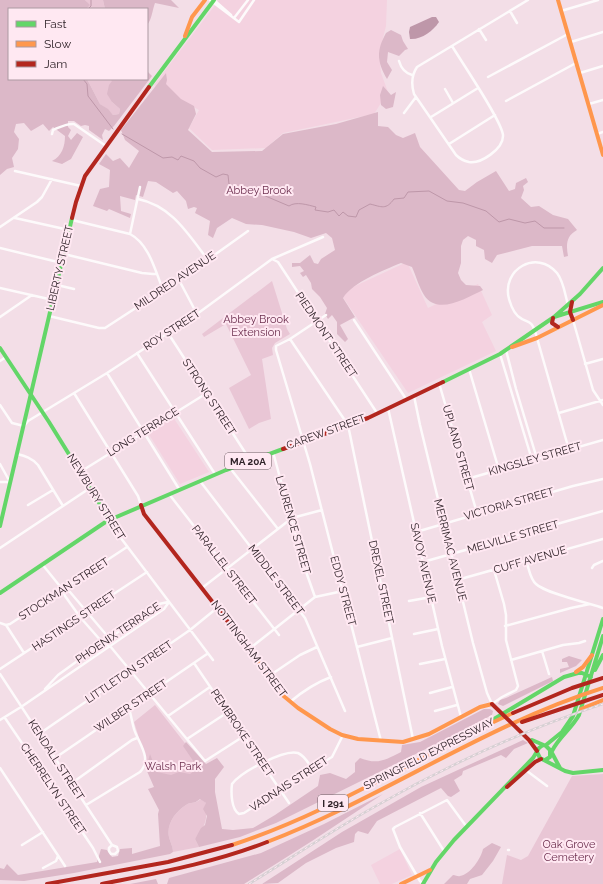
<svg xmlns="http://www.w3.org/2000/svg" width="603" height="884" font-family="Raleway,sans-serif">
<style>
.built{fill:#f4d2e0}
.green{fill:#e9c6d5}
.forest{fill:#dcb8c8}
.water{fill:#be97a9}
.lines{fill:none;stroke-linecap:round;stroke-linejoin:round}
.stream{stroke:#be97a9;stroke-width:1}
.street{stroke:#fdfafb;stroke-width:2.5}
.fast{stroke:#63d668;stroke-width:4}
.slow{stroke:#ff974d;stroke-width:4}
.jam{stroke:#b3261e;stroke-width:4}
.rail-casing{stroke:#d6d0d3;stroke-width:2.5}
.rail{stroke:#ffe8f2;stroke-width:1;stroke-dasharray:3;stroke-linecap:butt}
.labels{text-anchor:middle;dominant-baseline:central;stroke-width:4;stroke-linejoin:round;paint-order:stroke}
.shield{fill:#ffe8f2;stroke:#6e5e65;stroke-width:1}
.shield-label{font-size:10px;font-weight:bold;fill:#302329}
.park-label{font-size:11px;fill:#6d2f4f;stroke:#ffe8f2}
.street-label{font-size:11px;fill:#302329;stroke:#ffe8f2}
</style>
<rect width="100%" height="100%" fill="#f3dee7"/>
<path class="built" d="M219 0H387L386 26 379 54 381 73 388 92 374 114 283 133 266 148 212 150 189 128 199 110 154 85Z
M407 262 428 308 478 284 492 315 482 322 496 351 408 393 340 293Z
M173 417 209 472 180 484 148 433Z
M400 849 412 875 392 884H380L371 865Z"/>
<path class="green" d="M85 0H103L105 9H86L89 5Z
M87 79H110L112 80V102L120 109 119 114 113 115 107 109 100 104Z
M272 281 287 329 290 334 275 343 272 348 273 355 262 359 271 419 259 423 249 429 229 388 251 375 226 324 204 337 202 334Z
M155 705 213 779 158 798 134 722Z
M603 774V884H502L507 855 521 860 528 856 572 776Z
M201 799 206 803C207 822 206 824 195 839L199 847 173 852C173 846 170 842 169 837 166 824 176 811 186 805 192 801 193 805 201 799Z"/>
<path class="forest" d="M0 0H85L90 5 86 9H9V79H87L100 104 108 109 113 115 119 114 120 109 112 102 107 94 109 85 112 81 110 79H147V71L152 76 114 126 109 131 105 129 102 135 103 140 89 130V126L85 125 81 126 74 121H68V127L71 130 68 136 71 140 77 133 83 137 71 159 62 164 52 161C62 156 65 146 65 136L53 127 49 131 43 124 31 131 24 123 16 124 14 132 19 139 18 149 12 158 14 167 7 169 0 175Z
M103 0H171L179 8 155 3C152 11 152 19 147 25V9H105Z
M391 30 401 35 403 41 408 49 405 50 399 56 388 52 387 62 392 70 387 79C377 62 376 51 386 33Z
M166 73 167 80 166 84 181 99 194 106 196 114 188 130 212 152 262 151 283 134 336 124 378 112V126L388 127 396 135 403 138 415 133 420 147 459 190 465 191 477 182 496 171 509 191 515 189 516 183 526 178 528 182 523 186 524 190 521 198 531 207 539 206 553 215 568 219 577 230C566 236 566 245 568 256L564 257 562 246H532L497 255 492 263 485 259 484 250 476 246V240L468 236 463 240 461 246V263L458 273 461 280 466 285 480 286 483 290C466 298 437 316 424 295 419 287 416 276 412 267L401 263C384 270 353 282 343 298L355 317 340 325 348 339 345 342 337 334V322L332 315 328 319 325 314 327 308 320 297 312 289 311 283 306 275 303 277 300 273 304 271 300 266 292 267V263H300L310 255 314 263 318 264 321 259 335 250 332 238 326 233 311 238 294 232 262 225 246 224 232 218 217 228 213 238 208 235 210 221 195 213 197 208 194 207 188 209 186 201 177 191 173 193 156 182 148 181 143 197 136 195 135 200 120 196 121 211 131 214 130 218 109 209 107 211 93 206 100 189 109 187 110 170 99 164 106 154 113 161 120 158 129 168 139 151 125 140 121 130Z
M383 86 391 95 396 92 393 107 386 109 381 105 380 95Z
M569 656 582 660 576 666 560 673V669L569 667 567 662H562V659Z
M552 677 553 681 503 706 498 704 500 700 506 698Z
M484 709H490L493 711 492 715 450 737 276 823 240 837 199 847 195 839 201 828 205 825 207 816 203 809 206 803 200 799C193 805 192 801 186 805 176 811 166 824 169 837 170 842 173 846 173 852L170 854 74 873 24 881 0 880V868L4 869 7 864 18 875 97 862 101 849 107 850 112 857 118 856 120 849 132 848V854L160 846 158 814 159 810 148 789 154 787 146 769 150 754 157 772 171 775 179 772 190 774 198 768 183 746 186 742 206 764 217 758 224 767 215 779V792L222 829 233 830 253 828 275 815 318 786 320 775 330 773 346 779 355 772V763L360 758C378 765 385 760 401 752L402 745 420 742Z
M523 740 528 743 514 749 506 758 501 755 463 771 462 775 454 780 460 791 451 797 448 796 441 788 377 821 368 834 358 831 355 834 354 842 336 848 306 863 278 883 262 884 342 832 421 787Z
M383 794 312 841 244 884H167L169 878 261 853 324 824Z
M492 843 501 847 493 861 482 875 470 879 467 884H444L453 875C456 875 458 877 460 876 471 874 481 858 483 849Z
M156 879 158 884H130Z"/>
<path class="water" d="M432 17H436L439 22C433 31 421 40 410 39L409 32 410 27Z"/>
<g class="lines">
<path class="stream" d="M88 9 91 6V0
M83 79 87 84 88 96 113 129
M122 134 163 158 172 157 178 160 181 156 194 161 200 168 216 177 223 174 228 175 229 184 239 188 256 192 289 206C296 201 308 205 316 207L315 210 328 212 334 210 339 216 343 212 348 216 356 217 359 210 370 204C382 207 386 210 394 199L404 198 408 192 429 191 447 201 463 203 486 211 499 222 509 219 525 223 535 221 544 228H564"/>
<path class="street" d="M210 0 239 22 254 0
M214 0 231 15
M510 11 517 23
M561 11 598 0
M234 18 248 0
M479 29 486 40
M571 42 603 32
M452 46C461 61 504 124 503 136 503 149 481 164 469 162 464 161 460 159 456 155L414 94C411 84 411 76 417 67L528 0
M399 61C401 68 405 73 412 75
M580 73 603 66
M488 77 568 34
M445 89 453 103
M506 101 576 63
M589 104 603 100
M404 113 416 97
M431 117 478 88
M52 134 53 130C60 127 67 123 74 124L106 146
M597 134 603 132
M449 144 495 115
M15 171 81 186
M138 199C172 206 188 234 208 260
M15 218 69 230
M72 220 130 234C149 244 155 270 163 290
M0 227 37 202 42 197 52 179
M130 234 140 187
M0 248 62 263
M64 254 142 273 153 274H157
M272 259 278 262 377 413
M179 280 197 314
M57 285 74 289
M0 288 53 300
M568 305C565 295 564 282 557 273 537 249 501 269 509 299 511 306 515 316 522 319 530 323 532 322 535 331L569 450
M326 315 290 339 276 346V350L310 464 381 741
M49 316 99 328H105L185 276 248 231
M0 317 32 295
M354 320 406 399
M573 320 593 390 603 405
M168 333 250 460
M290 339 348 425 413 739
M506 350 516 389 537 459
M137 353 215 474
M500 354 532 460
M0 361 6 357
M585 364 603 359
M469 369 499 470
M107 373 179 489
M439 383 477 513
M74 393 138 496 141 505
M414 396 420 425 473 643 487 693 492 704 502 697 516 690 518 686 506 640V615L504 604 494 570
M0 405 12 423 24 426 28 421 107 373 197 314 272 259 323 237
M388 408 442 646 461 717
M559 413 603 400
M273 452 304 566 315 597
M17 454C25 456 32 458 38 465L63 506
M0 464 10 482
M230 468 278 529
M80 472 207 393
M467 479 603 440
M200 481 305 618 345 711
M0 482H10
M169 494 279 635
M28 505 53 490
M108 521 213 660
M416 532 573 486 603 479
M0 548 90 488
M526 561C529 568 530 579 536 584 545 593 588 603 603 608
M423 562 603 511
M42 564 63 590 65 596 80 617 102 642 110 646 205 761 244 736
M592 568 594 565 603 561
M457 580 603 539
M202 588 292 518 322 510
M63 590 70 592 109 638 110 646
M409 601 431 597
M0 623 6 625 10 624 127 547
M6 625 24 653
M505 626 571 608 590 604
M414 634 438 629
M357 647 392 638
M249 649 315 597 343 591
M542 651 549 674
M511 660 563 645 579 643 585 641
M194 663 289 803
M420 664 445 659
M0 669 147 572
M0 674 112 845 117 847 118 851 115 854H111L109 851V848L112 845
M269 676 300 655 317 647
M45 689 58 675 105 641 159 604 168 602
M430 693 452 687
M290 702C303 691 315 683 331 677
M435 711 457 705
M168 716 210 687
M5 718 93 848 100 862
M0 720 21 707 164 609 169 602
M39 734 190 630 217 608
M187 739 228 712
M55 758 207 654
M0 768 65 866
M312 769C309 764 305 756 298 753 284 749 241 772 232 784 231 792 231 809 239 814L244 813 322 763 332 757 343 735
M527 771 547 786
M72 783 132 740 137 738
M86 805 140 772C153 759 138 742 134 729 132 722 131 715 129 708
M420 813 444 851
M22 845 43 832
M508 850H509
M43 868 56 861 58 856
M423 884 420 881 400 847 393 829 395 827 447 800 466 826"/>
<path class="fast" d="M149 87 214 0
M554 317 580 294 603 268
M0 348 49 422 106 514 108 520
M443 382 500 354 554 317 603 302
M0 526 72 218
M0 593 107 521 226 470 283 449
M595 670 603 655
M494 719 564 677 578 673H582L591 677
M532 740 546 746 550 750V757L545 760
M546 745 562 732 573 716 603 619
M552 751C559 737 572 728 579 715L603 636
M537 752 540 758 565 771 573 773 603 770
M552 753 560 768
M423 884 436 862 454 840 533 758 539 748 543 745"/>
<path class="slow" d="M558 0 603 155
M185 36 192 17 205 0
M512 347 537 338 603 305
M250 650 280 693 298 708 330 729 342 735 358 739 403 742 429 734 480 707 492 704
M576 672 583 667 592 655
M581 709 603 700
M267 842C382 798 485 725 603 688
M232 845C331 813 419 755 513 713
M401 884 430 870"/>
<path class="jam" d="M72 218 76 202 85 176 149 87
M572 302 570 312 573 320
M553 318 552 323 558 327
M283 449 368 418 443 382
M141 505 144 514 250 650
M492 704 529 740 537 751
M513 713 572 688 603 678
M522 722 603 695
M507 787 535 762 541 759
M47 884 168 862 232 845
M102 884C157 873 214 863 267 842"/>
<g class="rail-casing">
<path id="rail" d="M249 884C291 858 333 830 376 806 448 765 524 730 603 704"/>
</g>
<use href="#rail" class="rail"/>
</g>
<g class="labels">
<g class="shield">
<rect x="225" y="453" width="46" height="16" rx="3"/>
<rect x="318" y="795" width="30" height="16" rx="3"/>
</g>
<g class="shield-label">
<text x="248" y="461">MA 20A</text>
<text x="333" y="803">I 291</text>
</g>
<g class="park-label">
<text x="259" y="190">Abbey Brook</text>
<text x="256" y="319">Abbey Brook<tspan x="256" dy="13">Extension</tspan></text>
<text x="173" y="766">Walsh Park</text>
<text x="569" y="844">Oak Grove<tspan x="569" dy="13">Cemetery</tspan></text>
</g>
<g class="street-label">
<text transform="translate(60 268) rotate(-77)">LIBERTY STREET</text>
<text transform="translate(175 281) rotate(-34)">MILDRED AVENUE</text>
<text transform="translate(172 330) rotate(-33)">ROY STREET</text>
<text transform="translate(326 335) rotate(56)">PIEDMONT STREET</text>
<text transform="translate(209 397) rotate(57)">STRONG STREET</text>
<text transform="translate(143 432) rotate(-32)">LONG TERRACE</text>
<text transform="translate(326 432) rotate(-20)">CAREW STREET</text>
<text transform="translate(458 448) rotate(74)">UPLAND STREET</text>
<text transform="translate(535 459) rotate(-16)">KINGSLEY STREET</text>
<text transform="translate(96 497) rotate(58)">NEWBURY STREET</text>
<text transform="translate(509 504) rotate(-16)">VICTORIA STREET</text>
<text transform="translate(293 525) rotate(74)">LAURENCE STREET</text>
<text transform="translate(513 537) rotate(-16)">MELVILLE STREET</text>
<text transform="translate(450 550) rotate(76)">MERRIMAC AVENUE</text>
<text transform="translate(530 560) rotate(-16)">CUFF AVENUE</text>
<text transform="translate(423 563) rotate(77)">SAVOY AVENUE</text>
<text transform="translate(224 565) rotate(52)">PARALLEL STREET</text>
<text transform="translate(276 580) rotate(53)">MIDDLE STREET</text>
<text transform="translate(381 582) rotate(78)">DREXEL STREET</text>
<text transform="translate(64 589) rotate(-33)">STOCKMAN STREET</text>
<text transform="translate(343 591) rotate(75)">EDDY STREET</text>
<text transform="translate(74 621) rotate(-34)">HASTINGS STREET</text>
<text transform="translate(118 633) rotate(-34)">PHOENIX TERRACE</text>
<text transform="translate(249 649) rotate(53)">NOTTINGHAM STREET</text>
<text transform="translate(129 672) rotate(-34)">LITTLETON STREET</text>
<text transform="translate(131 706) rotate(-34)">WILBER STREET</text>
<text transform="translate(242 733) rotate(56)">PEMBROKE STREET</text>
<text transform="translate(429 754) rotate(-27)">SPRINGFIELD EXPRESSWAY</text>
<text transform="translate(56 760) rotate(57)">KENDALL STREET</text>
<text transform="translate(289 784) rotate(-33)">VADNAIS STREET</text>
<text transform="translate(53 789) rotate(56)">CHERRELYN STREET</text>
</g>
</g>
<rect x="8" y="8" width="140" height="72" fill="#ffe8f2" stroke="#ac99a2"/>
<rect x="16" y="21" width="20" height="6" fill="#63d668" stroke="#ac99a2"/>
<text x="44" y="28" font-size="12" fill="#302329">Fast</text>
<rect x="16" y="41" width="20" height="6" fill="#ff974d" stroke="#ac99a2"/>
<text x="44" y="48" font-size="12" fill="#302329">Slow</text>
<rect x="16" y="61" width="20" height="6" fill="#b3261e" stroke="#ac99a2"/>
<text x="44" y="68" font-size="12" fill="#302329">Jam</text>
</svg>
